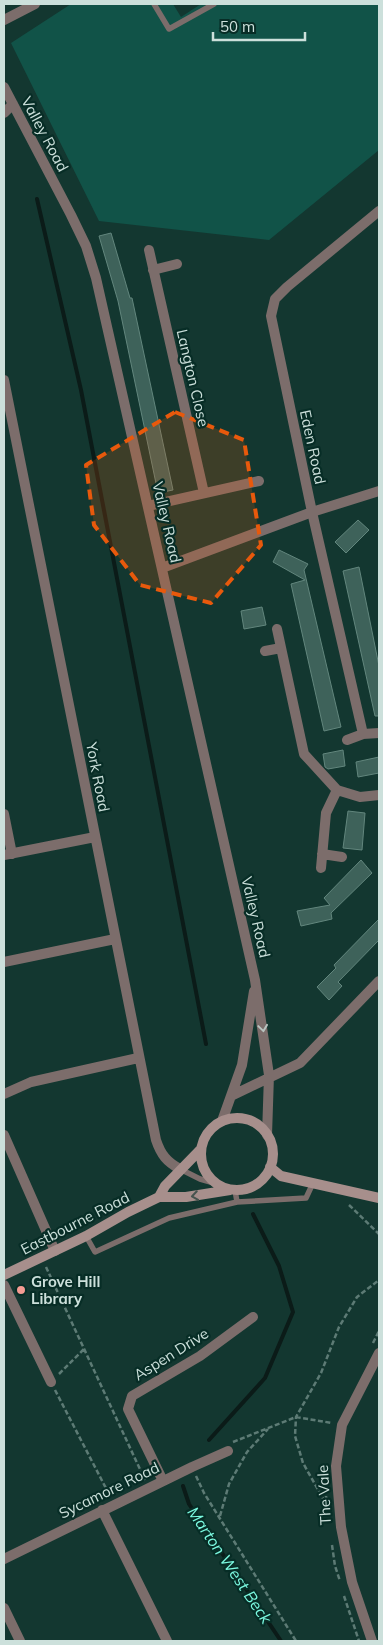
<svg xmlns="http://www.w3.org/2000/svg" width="383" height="1645" font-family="Mulish,sans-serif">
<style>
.green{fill:#115348}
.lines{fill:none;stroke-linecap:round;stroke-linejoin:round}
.stream{stroke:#0b1b18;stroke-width:4}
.building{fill:#3e625a;stroke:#62867d}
.path{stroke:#5d7b75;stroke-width:2.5;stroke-dasharray:5 2.5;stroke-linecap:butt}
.lane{stroke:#7c6d6b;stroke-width:5.5}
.street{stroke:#7c6d6b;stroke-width:10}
.secondary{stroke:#a78f8c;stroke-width:10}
.oneway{stroke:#b8c3bf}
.oneway2{stroke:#47544f}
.marked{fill:#e8590c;fill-opacity:0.2;stroke:#e8590c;stroke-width:4;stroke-dasharray:10 6;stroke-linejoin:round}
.poi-dot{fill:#f59c93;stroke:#072d26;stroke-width:2}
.labels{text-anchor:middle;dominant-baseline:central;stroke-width:4.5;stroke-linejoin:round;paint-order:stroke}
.street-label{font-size:15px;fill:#cce0db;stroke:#072d26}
.poi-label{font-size:15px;font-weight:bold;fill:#cce0db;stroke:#072d26;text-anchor:start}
.water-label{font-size:16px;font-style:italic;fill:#7cfae1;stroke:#072d26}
</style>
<rect width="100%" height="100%" fill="#133730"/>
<path class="green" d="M71 4H173L181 17 201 4H379V150L269 240 99 221 11 43Z"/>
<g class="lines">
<path class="stream" d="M37 199 81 390 206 1044
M209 1440 265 1378 293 1312 279 1266 253 1214
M183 1486 189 1504 281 1641"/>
</g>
<path class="building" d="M111 233 130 298H132L173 490 158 493 118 301 99 236Z
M358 520 369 530 346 553 335 542Z
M279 550 308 564 304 570 341 727 324 731 291 584 305 580 273 562Z
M359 567 379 666V716H375L343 571Z
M262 607 266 625 244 629 241 611Z
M343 750 345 766 328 769 325 767 323 754Z
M379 757V773L358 777 356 762Z
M348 811 365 813 362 850 343 848Z
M361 860 372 873 331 913 332 919 301 926 297 911 330 905 324 898Z
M379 919V940L338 982 342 986 329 1000 317 987 336 968 334 965Z"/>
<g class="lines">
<path class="path" d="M349 1205 379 1234
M46 1267 145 1480
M373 1343 379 1331
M59 1374 84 1349
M55 1390 110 1496
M233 1442 296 1417 332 1423
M196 1476 204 1493 296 1641
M326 1496 327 1510
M325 1502 303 1463 295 1436 296 1417 321 1373 339 1327 357 1297 379 1280
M220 1516 229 1484 247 1452 268 1429
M332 1545 335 1566 340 1581
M344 1596 359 1641"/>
<path class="lane" d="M154 4 169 29 214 4
M180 1169 200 1179 214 1183
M237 1202 306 1198 313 1183
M86 1236 95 1252 169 1218 237 1202 235 1190"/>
<path class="street" d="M4 20 35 4
M4 87 71 215 86 246 96 278 255 980 269 1075 267 1135
M4 113 13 104
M149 250 204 493
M153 270 177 264
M4 380 156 1140C161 1155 167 1162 180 1169
M148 506 259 481
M162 568 312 512 379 491
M277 629 304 754 337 790 360 797 379 795
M265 651 281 648
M363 734 312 512 271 316 275 299 287 287 379 211
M347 740 363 734 379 733
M4 814 12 854
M322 854 342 857
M4 855 95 837
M321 868 326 813 337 790
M4 962 115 939
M4 1094 31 1082 138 1058
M231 1096 300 1063 379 981
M222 1121 242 1065 254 991
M4 1135 55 1251
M4 1285 51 1382
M163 1481 128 1409 132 1396 200 1356 253 1317
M102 1510 167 1641
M4 1559 192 1467 228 1451
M4 1608 20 1641
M372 1641 352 1582 341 1527 336 1466 342 1425 379 1353"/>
<path class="secondary" d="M201 1154a36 36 0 1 1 72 0a36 36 0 1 1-72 0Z
M270 1167 281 1176 379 1198
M159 1197 165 1186 201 1149
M4 1275 86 1236 128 1212 159 1197H186L230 1190"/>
</g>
<defs><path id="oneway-chevron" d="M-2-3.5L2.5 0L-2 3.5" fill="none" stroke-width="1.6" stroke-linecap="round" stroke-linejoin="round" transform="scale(1.25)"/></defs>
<use class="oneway" href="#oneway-chevron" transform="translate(263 1028) rotate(82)"/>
<use class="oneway2" href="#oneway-chevron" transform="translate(195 1196) rotate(171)"/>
<path class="marked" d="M175 412 244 440 261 545 211 603 140 585 94 525 86 465Z"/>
<circle class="poi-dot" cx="21" cy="1290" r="5"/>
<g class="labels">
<g class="street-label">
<text transform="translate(45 134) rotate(62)">Valley Road</text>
<text transform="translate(193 378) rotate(77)">Langton Close</text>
<text transform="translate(313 447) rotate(78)">Eden Road</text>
<text transform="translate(167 522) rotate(77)">Valley Road</text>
<text transform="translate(98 777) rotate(79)">York Road</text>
<text transform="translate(256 917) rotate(77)">Valley Road</text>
<text transform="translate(75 1223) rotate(-27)">Eastbourne Road</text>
<text transform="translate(171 1354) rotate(-32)">Aspen Drive</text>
<text transform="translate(109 1490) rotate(-26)">Sycamore Road</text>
<text transform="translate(324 1495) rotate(-93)">The Vale</text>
</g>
<g class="poi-label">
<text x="31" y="1281">Grove Hill<tspan x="31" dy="17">Library</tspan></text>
</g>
<g class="water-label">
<text transform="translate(230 1565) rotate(56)">Marton West Beck</text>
</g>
</g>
<rect width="383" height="1645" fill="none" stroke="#cce0db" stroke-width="10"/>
<path d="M213 32v8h92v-8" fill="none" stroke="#cce0db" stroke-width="2.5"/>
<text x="220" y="32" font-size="15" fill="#cce0db" stroke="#072d26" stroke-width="4" paint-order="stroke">50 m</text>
</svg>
